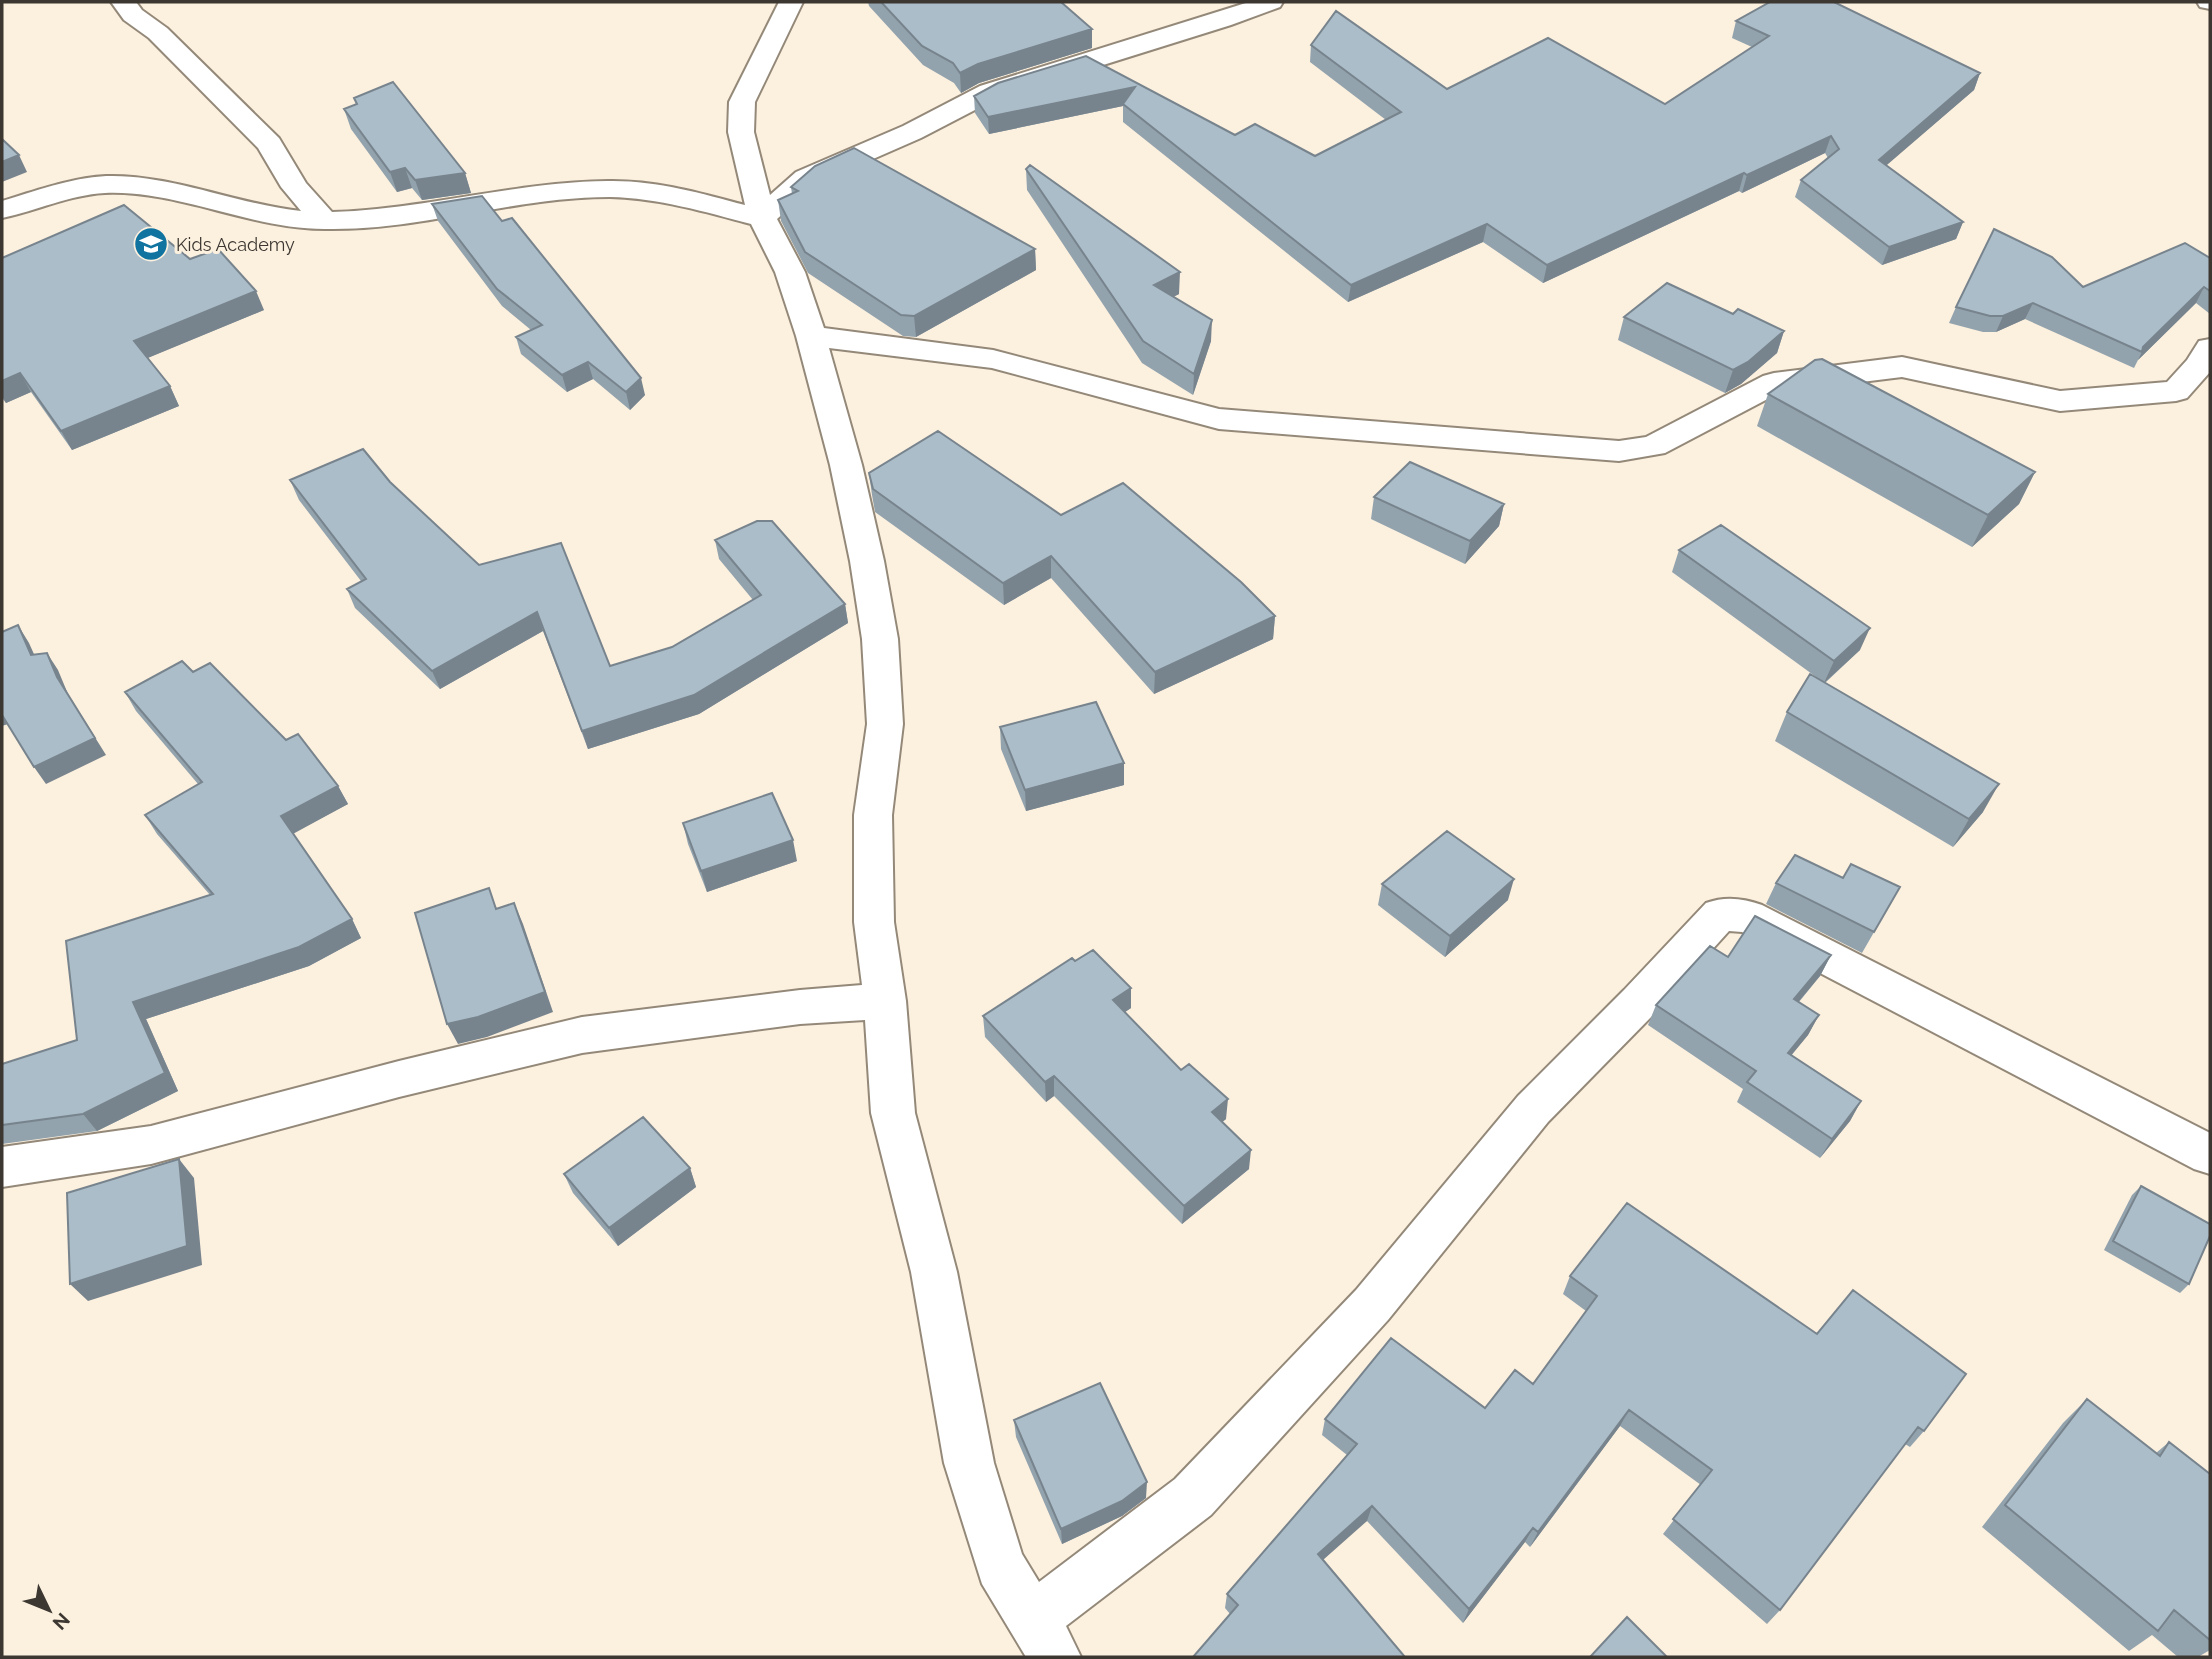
<svg xmlns="http://www.w3.org/2000/svg" width="2212" height="1659" font-family="Raleway,sans-serif">
<style>
.lines{fill:none;stroke-linecap:round;stroke-linejoin:round}
.minor-casing{stroke:#948979;stroke-width:4}
.minor{fill:#fff;fill-rule:evenodd}
.wall{fill:#93a3ad}
.shaded-wall{fill:#78848d}
.building{fill:#abbdc9;stroke:#78848d;stroke-width:2}
.labels{text-anchor:middle;dominant-baseline:central;stroke-width:6;stroke-linejoin:round;paint-order:stroke}
.far-poi-label{font-size:18px;fill:#3c3731;stroke:#fcf0df;text-anchor:start}
</style>
<rect width="100%" height="100%" fill="#fcf0df"/>
<g class="lines">
<g class="minor-casing">
<path id="minor" d="M111 2H136L142 10 167 28 279 138 306 183 332 212C425 209 515 182 608 181 655 180 700 193 745 205L728 132 729 102 779 2H803L755 102 754 132 770 195 796 172 903 126 980 86 1249 2H1283L1280 7 1231 25 998 98 921 138 816 184 777 219 805 272 824 328 993 350 1219 409 1619 441 1646 437 1763 376 1774 373 1902 357 2060 391 2167 382 2187 360 2199 341 2210 339V372L2187 398 2176 401 2060 411 1902 377 1781 392 1665 453 1619 461 1219 429 992 368 829 348 862 465 884 561 898 639 903 724 892 815 894 922 906 1001 915 1113 957 1272 994 1463 1022 1554 1039 1582 1175 1479 1356 1290 1518 1096 1624 990 1706 903C1725 896 1743 898 1762 905L2210 1133V1174L2194 1169 1742 932 1729 931 1654 1014 1548 1122 1388 1320 1211 1515 1066 1626 1081 1657H1026L982 1584 944 1463 911 1272 871 1113 865 1020 800 1024 582 1053 399 1097 151 1164 2 1187V1147L151 1126 399 1061 582 1017 800 990 862 985 854 922V815L867 724 862 639 850 561 830 465 796 336 775 272 751 224C705 212 658 198 610 197 514 197 421 231 325 229 250 229 178 190 105 193 69 195 36 211 2 218V201C35 191 70 178 106 176 171 174 236 204 301 211L281 187 258 148 149 38 124 20Z
M2197 2H2210V9L2200 7Z"/>
</g>
<use href="#minor" class="minor"/>
</g>
<path class="wall" d="M868 2H1061L1092 48 979 83 961 93 954 83 923 65 869 6Z
M1736 21 1980 73 1974 90 1886 165 1963 222 1956 239 1882 265 1795 197 1801 180 1828 158 1825 153 1742 193 1739 191 1543 283 1483 242 1348 302 1123 122V106L989 134 975 113 974 96 1086 56 1235 135 1315 156 1386 120 1310 62 1311 45 1447 89 1665 104 1752 47 1732 38Z
M344 109 465 173 471 193 422 200 412 188 397 192 351 129Z
M1026 169 1179 294 1173 297 1211 341 1193 395 1142 363 1027 190Z
M791 187 1035 249 1036 270 916 337 903 336 808 273 781 221 778 200 792 194Z
M432 204 502 221 645 395 630 410 593 379 567 392 521 354 516 337 531 330 502 306 438 221Z
M2 258 190 259 264 310 147 358 170 386 179 406 72 450 31 392 6 403 2 398Z
M2210 258V314L2196 303 2138 360 2134 368 2025 319 1996 332H1983L1949 323 1956 307 2083 287Z
M1733 314 1784 331 1777 353 1741 384 1725 393 1618 340 1624 317Z
M1768 394 2035 472 2019 504 1972 547 1757 426Z
M869 473 1061 515 1275 616 1273 639 1154 694 1051 578 1004 605 875 512 872 495Z
M290 480 390 482 479 565 610 666 672 647 753 600 719 559 715 540 845 604 848 623 699 714 588 749 543 631 440 689 355 608 347 589 361 581 299 500Z
M1374 497 1504 504 1499 526 1465 564 1371 519Z
M1679 550 1860 650 1825 683 1983 812 1953 847 1775 741 1787 712 1823 682 1672 572Z
M193 672 286 740 338 786 348 804 293 833 352 919 361 938 309 966 146 1019 178 1091 97 1131 2 1144V1064L77 1040 210 895 157 834 145 815 198 784 136 711 125 692Z
M1000 727 1124 785 1026 811 1001 749Z
M683 823 797 861 707 892 688 844Z
M1843 878 1900 887 1862 953 1766 904 1776 883Z
M1382 884 1508 900 1445 957 1378 905Z
M1831 955 1820 976 1799 1002 1819 1015 1808 1035 1791 1055 1861 1101 1850 1121 1820 1158 1737 1102 1743 1089 1648 1025 1656 1005 1728 957Z
M1131 1008 1125 1012 1226 1119 1222 1122 1249 1169 1182 1224 1054 1096 1046 1102 985 1037 983 1016Z
M690 1168 696 1187 618 1246 573 1193 564 1174Z
M2141 1186 2189 1284 2180 1293 2104 1250 2132 1195Z
M1627 1203 1924 1431 1910 1447 1905 1444 1780 1610 1767 1624 1663 1534 1701 1485 1620 1426 1530 1547 1525 1542 1463 1623 1367 1521 1230 1614 1225 1608 1227 1594 1347 1455 1322 1435 1325 1419 1485 1408 1533 1384 1586 1311 1563 1294 1570 1276Z
M2087 1399 2156 1453 2169 1442 2210 1474V1650L2198 1657H2178L2152 1635 2129 1651 1982 1527 2063 1423Z
M1014 1420 1146 1498 1122 1516 1062 1544 1016 1437Z"/>
<path class="shaded-wall" d="M1092 29V48L979 83 961 93 960 73 978 64Z
M1980 73 1974 90 1873 177 1879 160Z
M1135 87 1123 104V106L989 134 988 117Z
M1831 136 1825 153 1742 193 1747 175Z
M19 155 27 172 2 182V162Z
M405 168 412 188 397 192 390 172Z
M465 173 471 193 422 200 415 180Z
M1744 173 1739 191 1543 283 1547 265Z
M1963 222 1956 239 1882 265 1889 247Z
M1487 224 1483 242 1348 302 1351 285Z
M1035 249 1036 270 916 337 914 316Z
M1180 272 1179 294 1153 307 1154 285Z
M2204 287 2196 303 2138 360 2142 352 2143 347Z
M256 291 264 310 143 360 134 341Z
M2033 303 2025 319 1996 332 2003 316Z
M1212 320 1211 341 1193 395 1194 374Z
M1784 331 1777 353 1741 384 1725 393 1733 370Z
M588 362 593 379 567 392 562 375Z
M20 373 31 392 6 403 2 396V381Z
M641 378 645 395 630 410 626 392Z
M170 386 179 406 72 450 61 431Z
M2035 472 2019 504 1972 547 1988 515Z
M1504 504 1499 526 1465 564 1470 541Z
M1051 556V578L1004 605 1003 583Z
M845 604 848 623 699 714 588 749 582 731Z
M537 612 543 631 440 689 432 671Z
M1275 616 1273 639 1154 694 1155 672Z
M18 625 29 643 42 672 31 655Z
M1870 628 1860 650 1824 683 1834 661Z
M47 653 58 670 68 694 106 755 46 784 34 767 57 677Z
M2 714 8 724 2 726Z
M1124 763V785L1026 811 1025 790Z
M1999 784 1983 812 1953 847 1969 819Z
M338 786 348 804 291 835 281 816Z
M793 840 797 861 707 892 701 871Z
M1514 879 1508 900 1445 957 1450 936Z
M514 903 523 924 553 1012 487 1037 458 1044 447 1024Z
M352 919 361 938 309 966 146 1019 178 1091 97 1131 83 1114 133 1002Z
M1831 955 1820 976 1784 1019 1794 999Z
M1131 988V1008L1113 1020V1000Z
M1819 1015 1808 1035 1777 1073 1788 1053Z
M1054 1076V1096L1046 1102 1045 1082Z
M1228 1099 1226 1119 1210 1132 1212 1112Z
M1861 1101 1850 1121 1820 1158 1832 1139Z
M1251 1150 1249 1169 1182 1224 1184 1206Z
M179 1159 194 1178 202 1265 88 1301 70 1284Z
M690 1168 696 1187 618 1246 609 1228Z
M1629 1410 1620 1426 1530 1547 1538 1532Z
M1147 1482 1146 1498 1122 1516 1062 1544 1061 1529Z
M1372 1506 1367 1521 1314 1568 1318 1554Z
M1533 1528 1525 1542 1463 1623 1469 1609Z"/>
<path class="building" d="M881 2H1061L1092 29 978 64 960 73 953 63 922 46Z
M1770 2H1834L1980 73 1879 160 1963 222 1889 247 1801 180 1839 149 1831 136 1747 175 1744 173 1547 265 1487 224 1351 285 1123 104 1135 87 988 117 974 96 998 83 1086 56 1235 135 1255 124 1315 156 1401 112 1311 45 1336 11 1447 89 1548 38 1665 104 1769 36 1736 21Z
M393 82 465 173 415 180 405 168 390 172 344 109 357 104 354 98Z
M2 139 19 155 2 162Z
M854 148 1035 249 914 316 901 315 805 252 778 200 798 191 791 187 815 166Z
M1030 165 1180 272 1154 285 1212 320 1194 374 1143 341 1026 169Z
M482 196 502 221 512 218 641 378 626 392 588 362 562 375 516 337 542 325 497 289 432 204Z
M124 205 190 259 218 249 256 291 134 341 170 386 61 431 20 373 2 381V258Z
M1994 229 2052 257 2083 287 2185 243 2210 258V291L2204 287 2143 347 2142 352 2033 303 2003 316H1990L1956 307Z
M1667 283 1733 314 1738 309 1784 331 1748 362 1733 370 1624 317Z
M1822 359 2035 472 1988 515 1768 394 1815 360Z
M938 431 1061 515 1123 483 1241 582 1275 616 1155 672 1051 556 1003 583 873 489 869 473Z
M363 449 390 482 479 565 561 543 610 666 672 647 761 595 715 540 757 521H772L845 604 694 695 582 731 537 612 432 671 347 589 366 579 290 480Z
M1410 462 1504 504 1470 541 1374 497Z
M1721 525 1870 628 1834 661 1679 550Z
M18 625 31 655 47 653 57 677 95 738 34 767 2 715V632Z
M182 661 193 672 210 663 286 740 298 734 338 786 281 816 352 919 299 947 133 1002 165 1073 83 1114 2 1125V1064L77 1040 66 941 213 894 145 815 202 782 125 692Z
M1810 674 1999 784 1969 819 1787 712Z
M1096 702 1124 763 1025 790 1000 727Z
M772 793 793 840 701 871 683 823Z
M1447 831 1514 879 1450 936 1382 884Z
M1795 855 1843 878 1851 864 1900 887 1874 932 1776 883Z
M489 888 496 909 514 903 545 992 478 1017 447 1024 415 913Z
M1755 916 1831 955 1794 999 1819 1015 1788 1053 1861 1101 1832 1139 1747 1082 1756 1071 1656 1005 1710 946 1728 957Z
M1093 950 1131 988 1113 1000 1181 1070 1189 1064 1228 1099 1212 1112 1251 1150 1184 1206 1054 1076 1045 1082 983 1016 1072 958 1075 961Z
M643 1117 690 1168 609 1228 564 1174Z
M179 1159 187 1246 70 1284 67 1193Z
M2141 1186 2210 1224V1236L2189 1284 2113 1241Z
M1627 1203 1817 1334 1853 1290 1966 1374 1924 1431 1918 1427 1780 1610 1673 1519 1712 1470 1629 1410 1538 1532 1533 1528 1469 1609 1372 1506 1318 1554 1405 1657H1193L1238 1605 1227 1594 1357 1444 1325 1419 1391 1338 1485 1408 1515 1370 1533 1384 1597 1296 1570 1276Z
M1100 1383 1147 1482 1122 1501 1061 1529 1014 1420Z
M2087 1399 2160 1456 2169 1442 2210 1474V1640L2174 1610 2158 1631 2005 1505Z
M1627 1617 1667 1657H1590Z"/>
<defs>
<g id="school-disc" transform="scale(1.75)"><circle r="9.5" fill="#1073a0" stroke="#fcf0df"/><path d="M0-5L7-2L0 1L-7-2ZM-4 1L0 2.5L4 1V4Q0 6-4 4Z" fill="#fff"/></g>
</defs>
<g fill-rule="evenodd">
<use href="#school-disc" x="151" y="244"/>
</g>
<g class="labels">
<g class="far-poi-label">
<text x="176" y="244">Kids Academy</text>
</g>
</g>
<rect width="2212" height="1659" fill="none" stroke="#3c3731" stroke-width="7"/>
<g transform="translate(49 1610) rotate(133)" stroke="#fcf0df" stroke-width="5" paint-order="stroke">
<path d="M0-5L12 26L0 18L-12 26Z" fill="#3c3731"/>
<text y="-10" font-size="19" font-weight="bold" text-anchor="middle" fill="#3c3731">N</text>
</g>
</svg>
